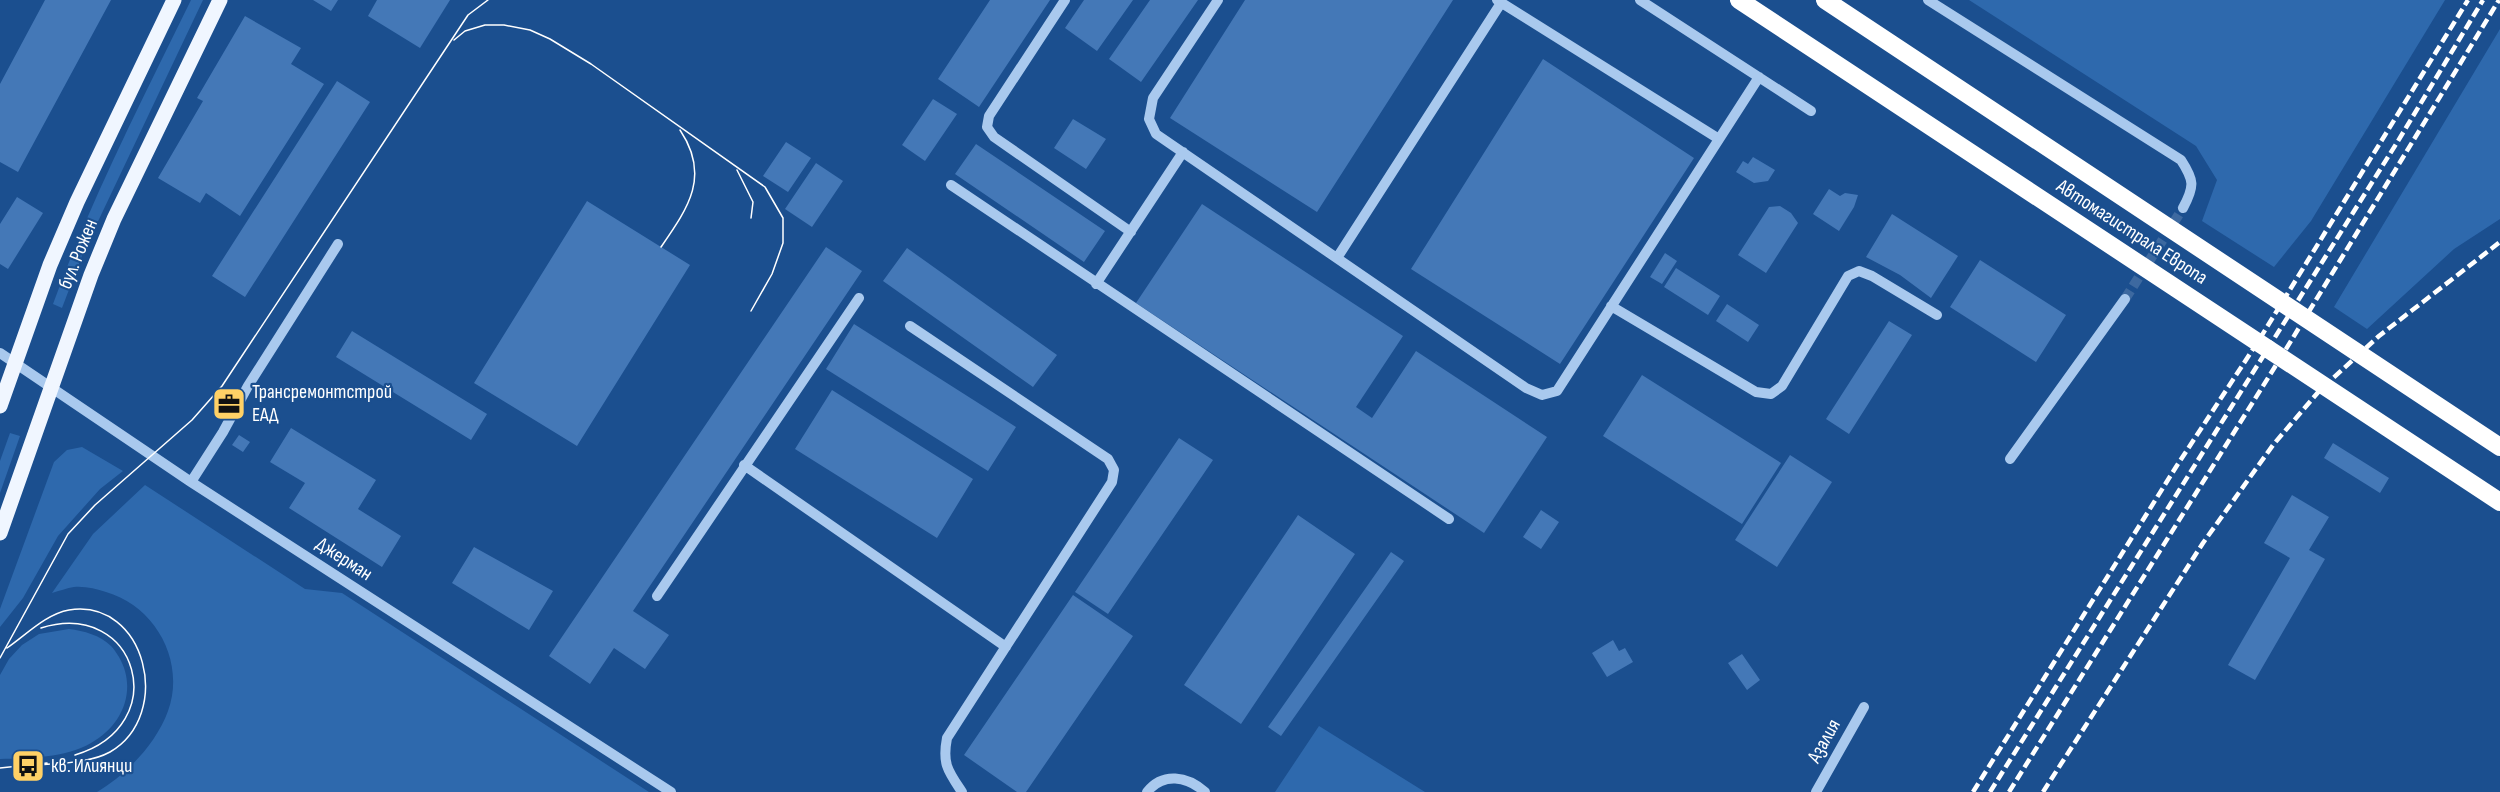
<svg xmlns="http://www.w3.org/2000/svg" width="2500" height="792" font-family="'Sofia Sans Condensed',sans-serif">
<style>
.green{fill:#2e69ad}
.building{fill:#4478b7}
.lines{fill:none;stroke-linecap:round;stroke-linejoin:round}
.minor-tunnel{stroke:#3d69a0;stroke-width:10;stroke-dasharray:10 5;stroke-linecap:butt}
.minor{stroke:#a9c9ee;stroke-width:10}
.major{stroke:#f0f6ff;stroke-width:15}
.highway{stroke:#fff;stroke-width:18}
.tram{stroke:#fff;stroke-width:1.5}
.rail{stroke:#fff;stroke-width:4.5;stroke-dasharray:10 4.5;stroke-linecap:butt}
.labels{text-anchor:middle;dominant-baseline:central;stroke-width:4.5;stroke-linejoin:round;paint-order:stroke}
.street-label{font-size:20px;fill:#fff;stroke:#1b4f8f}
.poi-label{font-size:20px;fill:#fff;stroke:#1b4f8f;text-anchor:start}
</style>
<rect width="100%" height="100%" fill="#1b4f8f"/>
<path class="green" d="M191 0H203L83 253 62 308 53 304C91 199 142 100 191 0Z
M1969 0H2445L2311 221 2274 267 2202 221 2217 180 2196 146Z
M2500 29V219L2454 249 2367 329 2334 307Z
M10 433 20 436 0 493V461Z
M82 447 123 471 100 489 58 536 23 598 0 627V609L54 462 67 450Z
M145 485 305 589 342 593 649 792H97C126 775 156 744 168 711 186 661 155 606 106 592 96 589 85 586 74 587 67 588 59 591 52 593L93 534Z
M69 629C84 631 100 635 111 646 114 649 117 654 119 657 138 690 122 726 91 743 65 758 29 758 0 759V675L9 659 22 645 39 634Z
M1319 726 1425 792H1275Z"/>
<path class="building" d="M45 0H111L18 172 0 162V84Z
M313 0H338L331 11Z
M377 0H450L420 48 368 16Z
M990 0H1050L979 107 938 79Z
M1084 0H1133L1097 51 1065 28Z
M1150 0H1198L1141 82 1109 59Z
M1245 0H1453L1317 212 1170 118Z
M245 16 301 48 291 64 324 84 240 216 206 193 200 203 158 178 203 101 197 98Z
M1543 59 1694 158 1560 364 1411 269Z
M337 81 370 102 245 297 212 276Z
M933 99 957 114 925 161 902 145Z
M1073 119 1106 139 1086 169 1054 148Z
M786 142 811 158 788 192 763 176Z
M976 144 1105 231 1084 262 955 174Z
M1753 157 1775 170 1768 181 1754 183 1736 172 1743 161 1748 164Z
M816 163 843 181 812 227 785 209Z
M1829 189 1840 196 1845 193 1858 195 1854 207 1839 231 1813 214Z
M17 197 43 213 8 269 0 264V224Z
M587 201 690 265 577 446 474 383Z
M1202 204 1403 336 1356 407 1372 418 1416 351 1547 437 1484 533 1136 303Z
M1780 206 1791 213 1798 223 1766 273 1738 255 1769 207Z
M1892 214 1958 256 1931 298 1900 275 1866 257Z
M826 247 862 271 633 611 669 635 645 669 614 648 590 684 549 656Z
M907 248 1057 355 1033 387 883 281Z
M1665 253 1677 261 1662 284 1650 277Z
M1980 260 2066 315 2036 362 1950 307Z
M1676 268 1720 296 1708 315 1664 287Z
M1727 304 1759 325 1748 342 1716 321Z
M1889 321 1912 335 1849 434 1826 419Z
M854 324 1016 427 988 471 826 369Z
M352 331 487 414 471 440 336 357Z
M1642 375 1781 463 1742 524 1603 436Z
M832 390 973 479 937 538 795 449Z
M291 428 376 480 358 509 401 536 382 567 289 508 305 483 270 462Z
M239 435 250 442 243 452 232 445Z
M1179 438 1213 460 1108 614 1075 592Z
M2333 443 2389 478 2380 493 2324 458Z
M1790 455 1832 482 1777 567 1735 540Z
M2292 495 2329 517 2309 550 2325 559 2255 680 2228 665 2290 558 2264 543Z
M1541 510 1559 522 1541 549 1523 537Z
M1298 515 1355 554 1241 724 1184 685Z
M474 547 553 591 529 630 452 583Z
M1391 552 1404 561 1281 736 1268 727Z
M1073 595 1133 636 1026 792H1017L964 755Z
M1613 640 1619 651 1625 648 1633 662 1607 677 1592 653Z
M1742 654 1760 680 1747 690 1728 663Z"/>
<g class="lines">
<path class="minor-tunnel" d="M2125 299 2183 208"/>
<path class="minor" d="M1065 0 989 116 987 127 994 137 1131 232
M1218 0 1153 98 1149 119 1156 134 1526 388 1542 395 1557 391 1759 77
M1497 0 1719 139
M1640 0 1811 111
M1928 0 2181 160C2194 180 2195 186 2183 208
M951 185 1449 519
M1337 258 1501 3
M1096 284 1183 152
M1611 306 1756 392 1771 394 1782 386 1848 276 1859 271 1872 276 1937 315
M910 326 1108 459 1114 470 1112 482 947 738C942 764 948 771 962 792
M0 353 191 482 671 792
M2010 459 2125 299
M744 465 1006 647
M191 482 223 432 248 386 338 244
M657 596 859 298
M1147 792C1163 772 1187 776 1205 792
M1816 792 1864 707"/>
<path class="major" d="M0 406 50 265 77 202 174 0
M0 533 91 275 114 219 220 0"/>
<path class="highway" d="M1739 0 2500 502
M1825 0 2500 447"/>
<path class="tram" d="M454 40 465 31 485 25H504L530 30 550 39 591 64 765 187 783 218V243L772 274 751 311
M737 170 753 202 751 218
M661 247C688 208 711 176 680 130
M41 628C138 598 174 726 75 755
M7 648C26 635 46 614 69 610 146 598 174 715 110 752 90 763 61 763 39 765
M0 658 68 534 95 505 192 420 222 386 468 15 488 0
M0 768 47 763"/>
<path class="rail" d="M1973 792 2176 467 2259 340 2468 0
M1990 792 2398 141 2483 0
M2009 792 2283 354 2499 0
M2043 792 2203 543 2273 445 2320 390 2379 336 2500 242"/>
</g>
<defs>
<g id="office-square" transform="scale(1.725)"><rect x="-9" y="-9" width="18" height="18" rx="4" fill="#ffd166" stroke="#1b4f8f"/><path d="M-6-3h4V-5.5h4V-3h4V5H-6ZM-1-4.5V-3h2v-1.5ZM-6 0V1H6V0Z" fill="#111"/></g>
<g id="bus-square" transform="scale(1.725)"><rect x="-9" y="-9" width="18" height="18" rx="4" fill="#ffd166" stroke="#1b4f8f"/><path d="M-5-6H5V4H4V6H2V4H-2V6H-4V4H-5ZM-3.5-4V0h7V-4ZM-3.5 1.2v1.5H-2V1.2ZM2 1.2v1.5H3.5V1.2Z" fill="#111"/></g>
</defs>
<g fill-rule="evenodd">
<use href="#office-square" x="229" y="404"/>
<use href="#bus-square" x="28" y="766"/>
</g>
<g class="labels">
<g class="street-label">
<text transform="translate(2132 232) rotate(33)">Автомагистрала Европа</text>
<text transform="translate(78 254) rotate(-68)">бул. Рожен</text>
<text transform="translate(344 559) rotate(33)">Джерман</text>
<text transform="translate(1824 741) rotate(-61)">Азалия</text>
</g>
<g class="poi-label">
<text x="252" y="392">Трансремонтстрой<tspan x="252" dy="23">ЕАД</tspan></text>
<text x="51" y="766">кв. Илиянци</text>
</g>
</g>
</svg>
